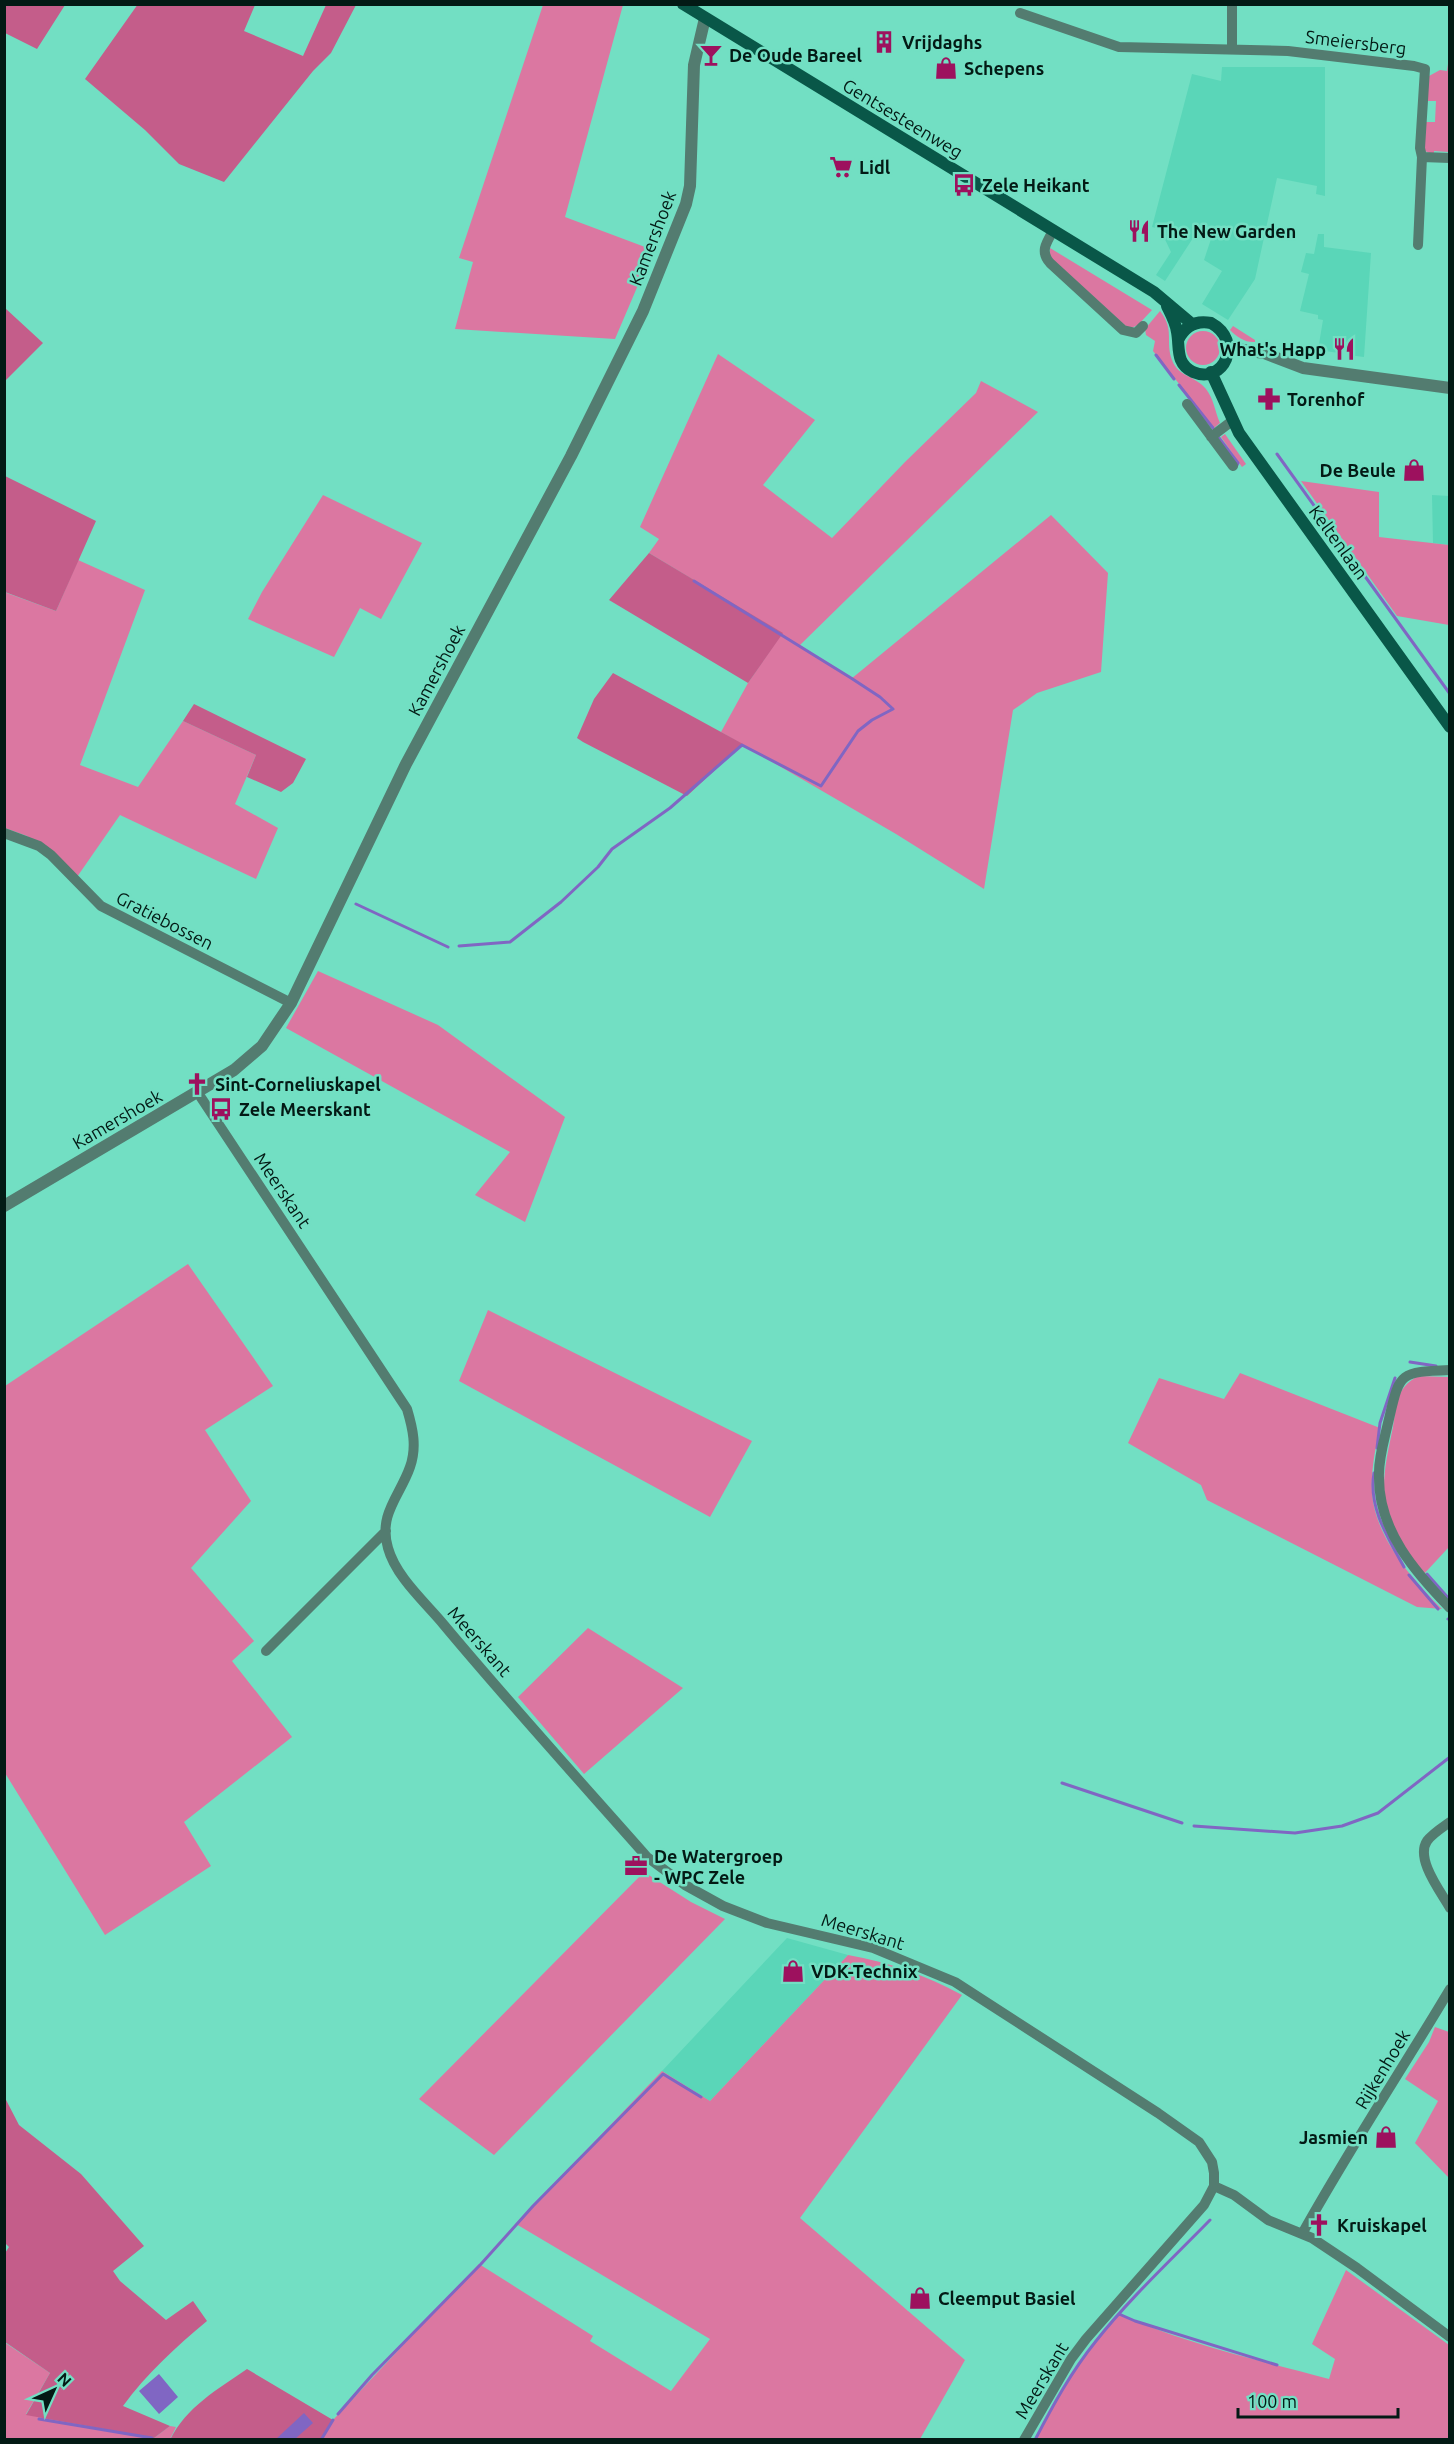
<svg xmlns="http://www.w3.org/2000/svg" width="1454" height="2444" font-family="Ubuntu,sans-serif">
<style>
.built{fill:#5ad6b8}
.green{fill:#db77a1}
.forest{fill:#c45d8a}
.water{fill:#8066c3}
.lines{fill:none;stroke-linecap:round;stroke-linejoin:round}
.stream{stroke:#8066c3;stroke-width:3}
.minor{stroke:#537c70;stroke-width:10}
.tertiary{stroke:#537c70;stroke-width:12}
.secondary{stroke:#095748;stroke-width:12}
.labels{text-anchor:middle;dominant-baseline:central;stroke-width:5;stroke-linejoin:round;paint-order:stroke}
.poi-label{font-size:18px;font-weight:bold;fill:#031a15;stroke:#72dfc3;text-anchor:start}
.street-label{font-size:18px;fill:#031a15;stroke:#72dfc3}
</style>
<rect width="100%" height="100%" fill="#72dfc3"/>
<path class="built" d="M1222 67H1325V196L1316 194 1317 186 1277 178 1255 279 1228 320 1202 304 1222 271 1204 260 1211 239 1195 235 1165 281 1156 275 1171 252 1160 229 1152 227 1192 74 1221 81Z
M1318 234H1324V247L1371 253 1364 357 1348 355 1350 343 1341 342 1339 353 1318 350 1323 320 1318 319V315L1300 311 1309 274 1301 272 1306 253 1314 254Z
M1432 495 1449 496V545L1433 543Z
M787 1938 848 1955 710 2101 662 2071Z"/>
<path class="green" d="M543 5H623L565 217 653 250 615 339 455 329 473 262 459 258Z
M1448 64H1449V152L1434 151V155L1425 151V122H1435L1436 101H1426L1429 76 1440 70 1447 71Z
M1050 248 1152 310 1138 325 1129 329 1050 257Z
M1160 311C1175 330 1165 341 1172 360 1178 377 1196 376 1206 389 1214 399 1215 412 1220 423L1214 428 1153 351 1155 341 1146 335 1145 329Z
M1233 326 1255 340V342C1246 343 1237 337 1230 330Z
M1186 348a17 17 0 1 1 34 0a17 17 0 1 1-34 0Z
M718 354 815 420 763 485 832 538 905 462 976 393 981 381 1038 412 800 645 851 679 1051 515 1108 573 1101 672 1037 693 1013 710 984 889 896 834 721 732 748 683 782 633 649 553 659 539 640 527Z
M1225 434 1246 464 1242 467 1221 437Z
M1301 481 1379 492V537L1449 545V625L1397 616Z
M323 495 422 543 381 619 360 608 334 657 248 619 262 592Z
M78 560 145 590 80 765 138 787 183 721 256 755 235 804 278 828 256 879 120 815 77 877 27 836 5 828 4 592 56 611Z
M318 971 438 1025 565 1117 525 1222 475 1195 510 1152 286 1028Z
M188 1264 273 1386 205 1430 251 1501 191 1568 254 1641 232 1661 292 1737 184 1822 211 1866 105 1935 5 1773V1386Z
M488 1310 752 1441 710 1517 459 1381Z
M1240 1373 1380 1428C1375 1449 1371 1470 1372 1492 1374 1535 1412 1580 1442 1609L1417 1607 1207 1500 1201 1485 1128 1443 1159 1378 1224 1399Z
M1418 1376 1449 1377V1547L1423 1575C1406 1549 1385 1520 1384 1487 1384 1467 1389 1447 1393 1427 1397 1404 1395 1389 1418 1376Z
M588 1628 683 1688 584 1774 518 1697Z
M644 1872 691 1902 725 1919 494 2155 419 2099Z
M848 1955C889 1962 925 1975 962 1995L800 2218 965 2360 920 2439 322 2440 333 2420 479 2264 593 2336 590 2341 671 2391 710 2339 516 2224 662 2071 710 2101Z
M1435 2027 1449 2032V2178L1415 2143 1438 2101 1405 2079 1429 2042Z
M1346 2270 1449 2345V2439H1035C1058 2394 1084 2352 1118 2313 1181 2343 1262 2361 1329 2379L1335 2359 1312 2344Z
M4 2342 50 2373 26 2414 154 2438 170 2426 176 2427 170 2439H5Z"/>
<path class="forest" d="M5 4H65V5L37 49 5 33Z
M138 4 255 5 244 31 303 56 326 5H356L331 53 313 71 224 182 179 164 145 130 85 79Z
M5 308 43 343 5 381Z
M5 476 96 521 56 611 5 592Z
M649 553 783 633 748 683 609 600Z
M613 673 743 744 687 796 583 742 577 738 594 699Z
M194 704 306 759 293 783 281 792 247 777 256 755 183 721Z
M4 2096 19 2125 81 2174 144 2246 113 2271 120 2281 166 2320 193 2301 207 2321C177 2346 146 2374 123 2406L170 2426 154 2438 26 2415 50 2373 5 2342V2253L9 2247 4 2242Z
M247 2369 333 2420 322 2439 170 2440C186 2407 218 2389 247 2369Z"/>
<path class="water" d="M159 2374 178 2397 159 2414 139 2391Z
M304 2413 313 2423 295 2439H276Z"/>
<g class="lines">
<path class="stream" d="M1156 355 1174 379
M1179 385 1213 428
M1219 438 1238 463 1236 467
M1277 454 1328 525
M1333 532 1450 694
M356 904 448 947
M459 946 510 942 561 902 598 867 612 849 670 808 742 745 821 786 858 731 872 720 893 709 880 697 851 678 694 581
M1410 1362 1436 1366
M1377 1448 1380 1423 1395 1378
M1374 1473C1368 1507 1388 1538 1404 1567
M1427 1574 1450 1600
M1409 1575 1438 1609
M1448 1619 1450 1620
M1062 1783 1182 1823
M1194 1826 1295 1833 1342 1826 1378 1813 1450 1757
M1119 2314 1135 2321 1277 2365
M338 2414 372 2375 481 2264 533 2206 663 2074 701 2097
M39 2419 152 2438
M321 2440 333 2420
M1035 2440C1053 2405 1071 2372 1096 2341 1130 2298 1171 2260 1210 2220"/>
<path class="minor" d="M1020 13 1119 47 1288 51 1414 66 1425 69 1420 148 1422 157
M1232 49V4
M1053 231C1046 243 1040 252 1050 263L1123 330 1136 333 1143 326
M1418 245 1422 157 1450 158
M1187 404 1233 466
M1211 437 1232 421
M4 833 39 846 51 855 101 906 291 1003
M198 1093 407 1409C413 1429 417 1447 410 1467 400 1496 378 1514 388 1548 396 1577 425 1602 444 1625 510 1704 579 1780 647 1857L685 1885 723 1906 767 1923 873 1948 955 1982 1158 2113 1199 2142 1212 2162 1214 2173V2186L1204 2205 1086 2339 1071 2359 1024 2440
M1450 1370C1397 1372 1400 1373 1388 1423 1384 1441 1378 1460 1379 1478 1379 1531 1415 1572 1450 1608
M266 1651 386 1531
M1450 1822C1443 1827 1432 1834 1427 1841 1415 1859 1441 1892 1450 1908
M1214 2186 1234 2195 1268 2220 1312 2238 1357 2268 1450 2337
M1302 2234C1348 2151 1401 2071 1450 1989"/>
<path class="tertiary" d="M1230 348 1264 353 1303 368 1450 388
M4 1206 234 1070 262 1046 291 1003 406 764 571 456 643 311 686 204 690 186 694 65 705 18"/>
<path class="secondary" d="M683 4 1154 292 1192 324
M1167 306C1171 314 1176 323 1177 332 1180 348 1175 363 1193 372 1224 385 1244 341 1211 323 1196 320 1185 326 1178 340
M1211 372 1239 433 1450 727"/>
</g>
<defs>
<g id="building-bare" transform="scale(1.8)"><path d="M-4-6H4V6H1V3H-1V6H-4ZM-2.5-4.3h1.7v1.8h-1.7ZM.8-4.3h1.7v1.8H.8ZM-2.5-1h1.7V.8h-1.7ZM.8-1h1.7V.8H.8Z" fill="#9d115e" stroke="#72dfc3" stroke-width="2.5" paint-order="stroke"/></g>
<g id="bar-bare" transform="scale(1.8)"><path d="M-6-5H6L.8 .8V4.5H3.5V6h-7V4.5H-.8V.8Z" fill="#9d115e" stroke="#72dfc3" stroke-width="2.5" paint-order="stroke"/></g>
<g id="shop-bare" transform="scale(1.8)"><path d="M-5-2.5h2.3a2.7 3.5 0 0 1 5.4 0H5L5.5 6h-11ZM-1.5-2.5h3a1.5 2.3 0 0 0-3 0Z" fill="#9d115e" stroke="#72dfc3" stroke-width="2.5" paint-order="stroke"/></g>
<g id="supermarket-bare" transform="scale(1.8)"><path d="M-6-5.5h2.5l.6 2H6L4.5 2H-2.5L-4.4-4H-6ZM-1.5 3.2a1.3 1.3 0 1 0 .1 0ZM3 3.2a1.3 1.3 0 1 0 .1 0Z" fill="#9d115e" stroke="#72dfc3" stroke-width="2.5" paint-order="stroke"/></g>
<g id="bus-bare" transform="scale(1.8)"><path d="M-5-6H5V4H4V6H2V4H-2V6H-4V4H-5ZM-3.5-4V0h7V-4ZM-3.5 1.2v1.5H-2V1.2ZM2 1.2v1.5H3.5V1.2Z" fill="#9d115e" stroke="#72dfc3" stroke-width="2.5" paint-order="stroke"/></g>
<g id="restaurant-bare" transform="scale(1.8)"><path d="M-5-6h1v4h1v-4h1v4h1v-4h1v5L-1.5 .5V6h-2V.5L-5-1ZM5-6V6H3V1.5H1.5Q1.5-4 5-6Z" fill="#9d115e" stroke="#72dfc3" stroke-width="2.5" paint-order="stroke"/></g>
<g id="pharmacy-bare" transform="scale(1.8)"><path d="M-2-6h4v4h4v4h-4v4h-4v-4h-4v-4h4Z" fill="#9d115e" stroke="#72dfc3" stroke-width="2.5" paint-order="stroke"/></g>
<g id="church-bare" transform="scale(1.8)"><path d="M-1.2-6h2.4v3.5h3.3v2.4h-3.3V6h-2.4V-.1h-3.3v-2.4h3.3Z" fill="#9d115e" stroke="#72dfc3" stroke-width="2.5" paint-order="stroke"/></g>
<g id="office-bare" transform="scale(1.8)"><path d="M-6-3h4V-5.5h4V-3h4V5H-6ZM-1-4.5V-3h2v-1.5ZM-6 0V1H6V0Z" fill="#9d115e" stroke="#72dfc3" stroke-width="2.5" paint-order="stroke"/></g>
</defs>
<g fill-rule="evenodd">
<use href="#building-bare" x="884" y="42"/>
<use href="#bar-bare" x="711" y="55"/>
<use href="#shop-bare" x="946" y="68"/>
<use href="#supermarket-bare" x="841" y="167"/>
<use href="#bus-bare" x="964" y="185"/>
<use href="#restaurant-bare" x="1139" y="231"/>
<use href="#restaurant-bare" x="1344" y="349"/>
<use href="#pharmacy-bare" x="1269" y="399"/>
<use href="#shop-bare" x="1414" y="470"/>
<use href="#church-bare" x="197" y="1084"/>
<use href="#bus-bare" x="221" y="1109"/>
<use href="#office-bare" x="636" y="1866"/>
<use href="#shop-bare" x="793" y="1971"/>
<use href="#shop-bare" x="1386" y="2137"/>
<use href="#church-bare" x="1319" y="2225"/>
<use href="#shop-bare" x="920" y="2298"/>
</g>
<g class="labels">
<g class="poi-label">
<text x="902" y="42">Vrijdaghs</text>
<text x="729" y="55">De Oude Bareel</text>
<text x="964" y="68">Schepens</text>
<text x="859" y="167">Lidl</text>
<text x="982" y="185">Zele Heikant</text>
<text x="1157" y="231">The New Garden</text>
<text x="1326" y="349" text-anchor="end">What's Happ</text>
<text x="1287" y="399">Torenhof</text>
<text x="1396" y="470" text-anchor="end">De Beule</text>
<text x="215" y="1084">Sint-Corneliuskapel</text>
<text x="239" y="1109">Zele Meerskant</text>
<text x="654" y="1856">De Watergroep<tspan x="654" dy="21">- WPC Zele</tspan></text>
<text x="811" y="1971">VDK-Technix</text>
<text x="1368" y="2137" text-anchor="end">Jasmien</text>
<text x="1337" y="2225">Kruiskapel</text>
<text x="938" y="2298">Cleemput Basiel</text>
</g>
<g class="street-label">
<text transform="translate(1356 42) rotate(7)">Smeiersberg</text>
<text transform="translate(903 118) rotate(31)">Gentsesteenweg</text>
<text transform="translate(652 238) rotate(-69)">Kamershoek</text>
<text transform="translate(1339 542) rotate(54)">Keltenlaan</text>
<text transform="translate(436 670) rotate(-62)">Kamershoek</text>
<text transform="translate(165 920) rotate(27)">Gratiebossen</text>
<text transform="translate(117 1119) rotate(-30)">Kamershoek</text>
<text transform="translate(283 1190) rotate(56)">Meerskant</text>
<text transform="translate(480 1641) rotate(49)">Meerskant</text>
<text transform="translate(863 1931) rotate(17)">Meerskant</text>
<text transform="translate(1382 2069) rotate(-59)">Rijkenhoek</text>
<text transform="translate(1041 2380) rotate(-59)">Meerskant</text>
</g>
</g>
<rect width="1454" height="2444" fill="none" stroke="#031a15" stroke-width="12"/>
<g transform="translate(54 2390) rotate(45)" stroke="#72dfc3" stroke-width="4.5" paint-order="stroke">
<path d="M0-4.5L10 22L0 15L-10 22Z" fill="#031a15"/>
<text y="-9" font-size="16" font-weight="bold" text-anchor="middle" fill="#031a15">N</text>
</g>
<path d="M1238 2408v9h160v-9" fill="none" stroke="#031a15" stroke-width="3"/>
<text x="1247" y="2408" font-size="18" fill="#031a15" stroke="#72dfc3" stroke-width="4.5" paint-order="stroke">100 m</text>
</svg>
